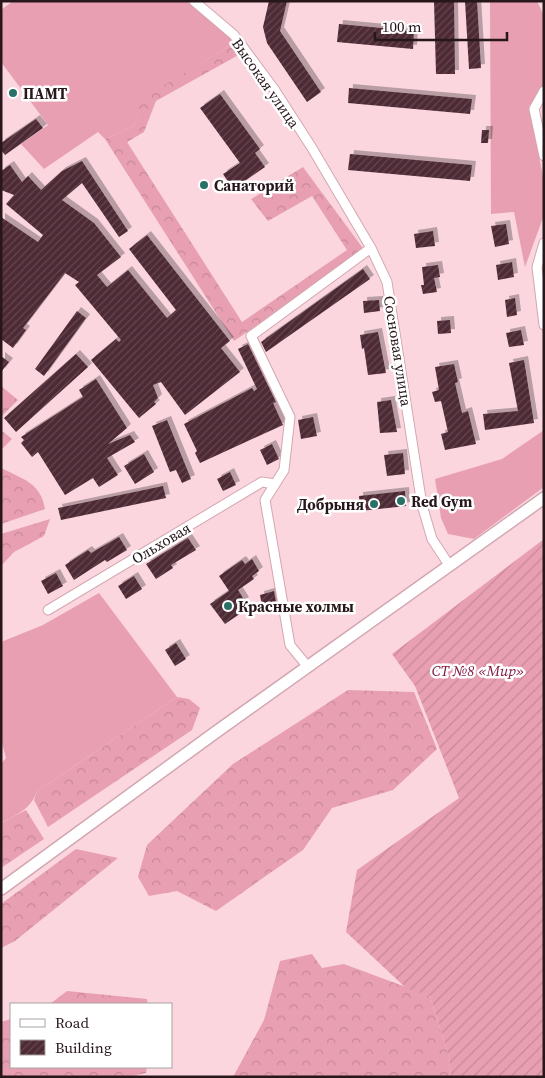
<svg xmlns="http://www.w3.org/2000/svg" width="545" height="1078" font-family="'Source Serif 4',serif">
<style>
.grass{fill:#e89fb2}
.forest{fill:url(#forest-crowns)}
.garden{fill:url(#garden-furrows)}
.building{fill:url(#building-hatch);filter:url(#shadow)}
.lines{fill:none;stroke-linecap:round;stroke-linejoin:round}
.minor-casing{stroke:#d3a7b1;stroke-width:11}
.major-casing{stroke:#d3a7b1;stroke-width:14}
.minor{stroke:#fff;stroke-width:9}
.major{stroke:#fff;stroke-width:11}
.poi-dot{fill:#297066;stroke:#fff;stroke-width:2}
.labels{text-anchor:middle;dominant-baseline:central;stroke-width:5;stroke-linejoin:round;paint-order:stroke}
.street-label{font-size:15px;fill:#27171b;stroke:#fff}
.poi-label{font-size:15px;font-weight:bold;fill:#27171b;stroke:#fff;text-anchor:start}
.park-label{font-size:15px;font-style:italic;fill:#841943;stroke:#fff}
</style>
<defs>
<pattern id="forest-crowns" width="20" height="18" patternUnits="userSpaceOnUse" patternTransform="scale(1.25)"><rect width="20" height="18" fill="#e89fb2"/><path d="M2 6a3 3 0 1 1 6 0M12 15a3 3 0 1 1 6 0" fill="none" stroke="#c78898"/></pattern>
<pattern id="garden-furrows" width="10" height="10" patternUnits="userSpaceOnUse" patternTransform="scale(1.25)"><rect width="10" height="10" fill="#e89fb2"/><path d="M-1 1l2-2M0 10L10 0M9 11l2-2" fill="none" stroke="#c78898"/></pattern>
<pattern id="building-hatch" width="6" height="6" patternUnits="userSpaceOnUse" patternTransform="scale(1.25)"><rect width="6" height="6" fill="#4d2a34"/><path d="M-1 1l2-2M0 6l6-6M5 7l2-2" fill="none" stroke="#64474f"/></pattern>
<filter id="shadow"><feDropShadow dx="4" dy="-4" stdDeviation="0" flood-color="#0004"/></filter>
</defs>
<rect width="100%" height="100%" fill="#fbd6df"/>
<path class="grass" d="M13 1H186L219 25 236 42 143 98 134 126 105 139 98 132 44 169 21 144 48 125 1 62V10Z
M490 1H537L544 16V99L529 105 544 182V215L525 267 514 212 491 214Z
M544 430V487L474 539 448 534 441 518 435 479 502 459Z
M99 593 177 697 37 791C31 809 18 814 1 823V764L6 758 1 739V642L43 625Z"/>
<path class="forest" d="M236 42 242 53 156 101 144 132 127 142 242 322 347 250 312 196 268 221 251 199 303 167 365 251 234 341 105 139 134 126 142 98Z
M1 386 18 400 1 417Z
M1 430 12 439 1 450Z
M1 468C23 479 41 483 45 509L1 524Z
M50 519 44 536 14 552 1 566V534Z
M348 690 414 692 437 749 393 790 332 808 303 850 216 911 177 891 149 896 138 877 147 845 233 764Z
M177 697 189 699 200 708 192 730 48 827 34 800 37 791Z
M26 810 44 839 1 868V823Z
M76 849 118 858 15 941 1 948V904Z
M312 954 322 968 344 964 430 996 449 1057 451 1077H233L264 1020 280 961Z
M67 991 147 999 148 1004H50Z
M11 1019V1067H147L146 1073 128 1077H1V1022Z"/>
<path class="garden" d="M544 539V1077H451L449 1057 430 996 406 988 346 932 357 870 459 798 415 686 392 654Z"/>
<path class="building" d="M269 1H287L280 31 321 92 307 102 267 43 263 27Z
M434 1H454L455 74H436Z
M465 1H477L481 68 469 69Z
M339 24 414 31 413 49 337 42Z
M349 88 472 99 470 114 348 103Z
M220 94 260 149 255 153 265 167 233 189 223 174 240 163 200 108Z
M36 119 43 128 5 155 1 150V143Z
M482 130H489L488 143H481Z
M350 154 472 165 470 181 348 170Z
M82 161 128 231 119 237 82 183 62 200 94 223 121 257 97 275 107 287 128 270 167 318 176 310 129 249 147 235 230 341 221 348 240 372 185 415 161 382 153 385 158 398 154 402 156 404 139 418 91 360 116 339 119 342 121 340 75 285 79 282 65 273 23 328 26 330 13 348 1 339V217L38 242 43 235 6 204 14 195 1 190V171L10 165 22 182 28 176 41 190 62 171Z
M506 224 509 244 495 247 491 226Z
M433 231 435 246 416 248 414 234Z
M512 262 514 277 498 280 496 265Z
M438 265 440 277 434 278 437 292 423 294 421 285H424L422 267Z
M363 269 370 279 266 352 261 342Z
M515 298 517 315 507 317 505 300Z
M379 300 380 311 364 313 363 301Z
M77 311 86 318 44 376 35 369Z
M450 320 451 333 438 334 437 321Z
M521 330 524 345 509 347 506 333Z
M378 332 386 373 368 375 364 348 362 349 360 335Z
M248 344 276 402 273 403 283 425 200 463 195 453 197 451 184 424 252 388 254 391 257 389 238 349Z
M76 354 88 367 16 432 4 418Z
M1 356 9 362 1 372Z
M524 360 534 423 485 430 483 414 518 411 509 363Z
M454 364 458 382 455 383 462 413 468 411 476 444 445 450 441 434 448 432 441 401 435 402 432 392 439 390 435 367Z
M96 379 127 428 108 444 130 435 135 442 107 458 118 475 99 487 93 478 65 495 38 452 32 457 21 443 24 440 21 437 83 397 79 390Z
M391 400 397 432 380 433 377 402Z
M313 417 317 436 301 439 298 420Z
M167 420 191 479 182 483 176 470 170 472 152 426Z
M272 444 279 459 267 465 260 450Z
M403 453 405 474 387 476 384 455Z
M144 454 154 472 135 484 124 466Z
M230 472 236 485 223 491 217 479Z
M163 486 166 498 61 520 58 508Z
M405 491 406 506 360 511 359 496Z
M119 537 127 550 107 562 105 560 74 580 65 565 88 550 91 553Z
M188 538 196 550 171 565 173 568 156 579 146 564Z
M252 559 259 571 252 576 254 579 238 590 245 601 242 603 247 609 225 624 210 604 229 591 219 576 242 560 245 564Z
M56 573 63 586 48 594 41 581Z
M134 576 142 589 126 599 118 586Z
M274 591 277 608 263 611 260 595Z
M176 643 186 659 175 666 165 650Z"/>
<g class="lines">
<g class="minor-casing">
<path id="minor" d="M194 1 234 35 274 89 312 148 371 248 387 282 422 505 432 539 449 565
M544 91 534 109 544 156
M544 243 537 267 544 325
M48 610 262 482 275 484
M308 667 290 645 265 500 284 470 290 417 251 336 371 248"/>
</g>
<g class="major-casing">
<path id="major" d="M1 889 216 732 544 498"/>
</g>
<use href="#minor" class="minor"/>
<use href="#major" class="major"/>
</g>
<g class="poi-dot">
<circle cx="13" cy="93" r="5"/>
<circle cx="204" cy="185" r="5"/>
<circle cx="401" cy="501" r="5"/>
<circle cx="374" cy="504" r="5"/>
<circle cx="228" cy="606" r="5"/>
</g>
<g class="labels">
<g class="street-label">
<text transform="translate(266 83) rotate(55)">Высокая улица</text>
<text transform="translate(398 351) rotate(81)">Сосновая улица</text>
<text transform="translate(161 543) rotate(-31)">Ольховая</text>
</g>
<g class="poi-label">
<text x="23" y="93">ПАМТ</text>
<text x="214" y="185">Санаторий</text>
<text x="411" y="501">Red Gym</text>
<text x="364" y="504" text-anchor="end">Добрыня</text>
<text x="238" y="606">Красные холмы</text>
</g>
<g class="park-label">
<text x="478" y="670">СТ №8 «Мир»</text>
</g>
</g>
<rect width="545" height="1078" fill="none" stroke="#27171b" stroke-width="5"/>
<rect x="10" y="1003" width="162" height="65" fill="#ffffff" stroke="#a9a2a4"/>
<rect x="20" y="1019" width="25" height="8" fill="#ffffff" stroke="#a9a2a4"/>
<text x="55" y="1028" font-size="15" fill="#27171b">Road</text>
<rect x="20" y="1040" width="25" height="15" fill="url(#building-hatch)" stroke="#a9a2a4"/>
<text x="55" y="1053" font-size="15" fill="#27171b">Building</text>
<path d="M375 32v8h132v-8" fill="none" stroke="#27171b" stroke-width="2.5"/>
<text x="382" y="32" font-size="15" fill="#27171b" stroke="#ffffff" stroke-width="4" paint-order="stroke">100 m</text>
</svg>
